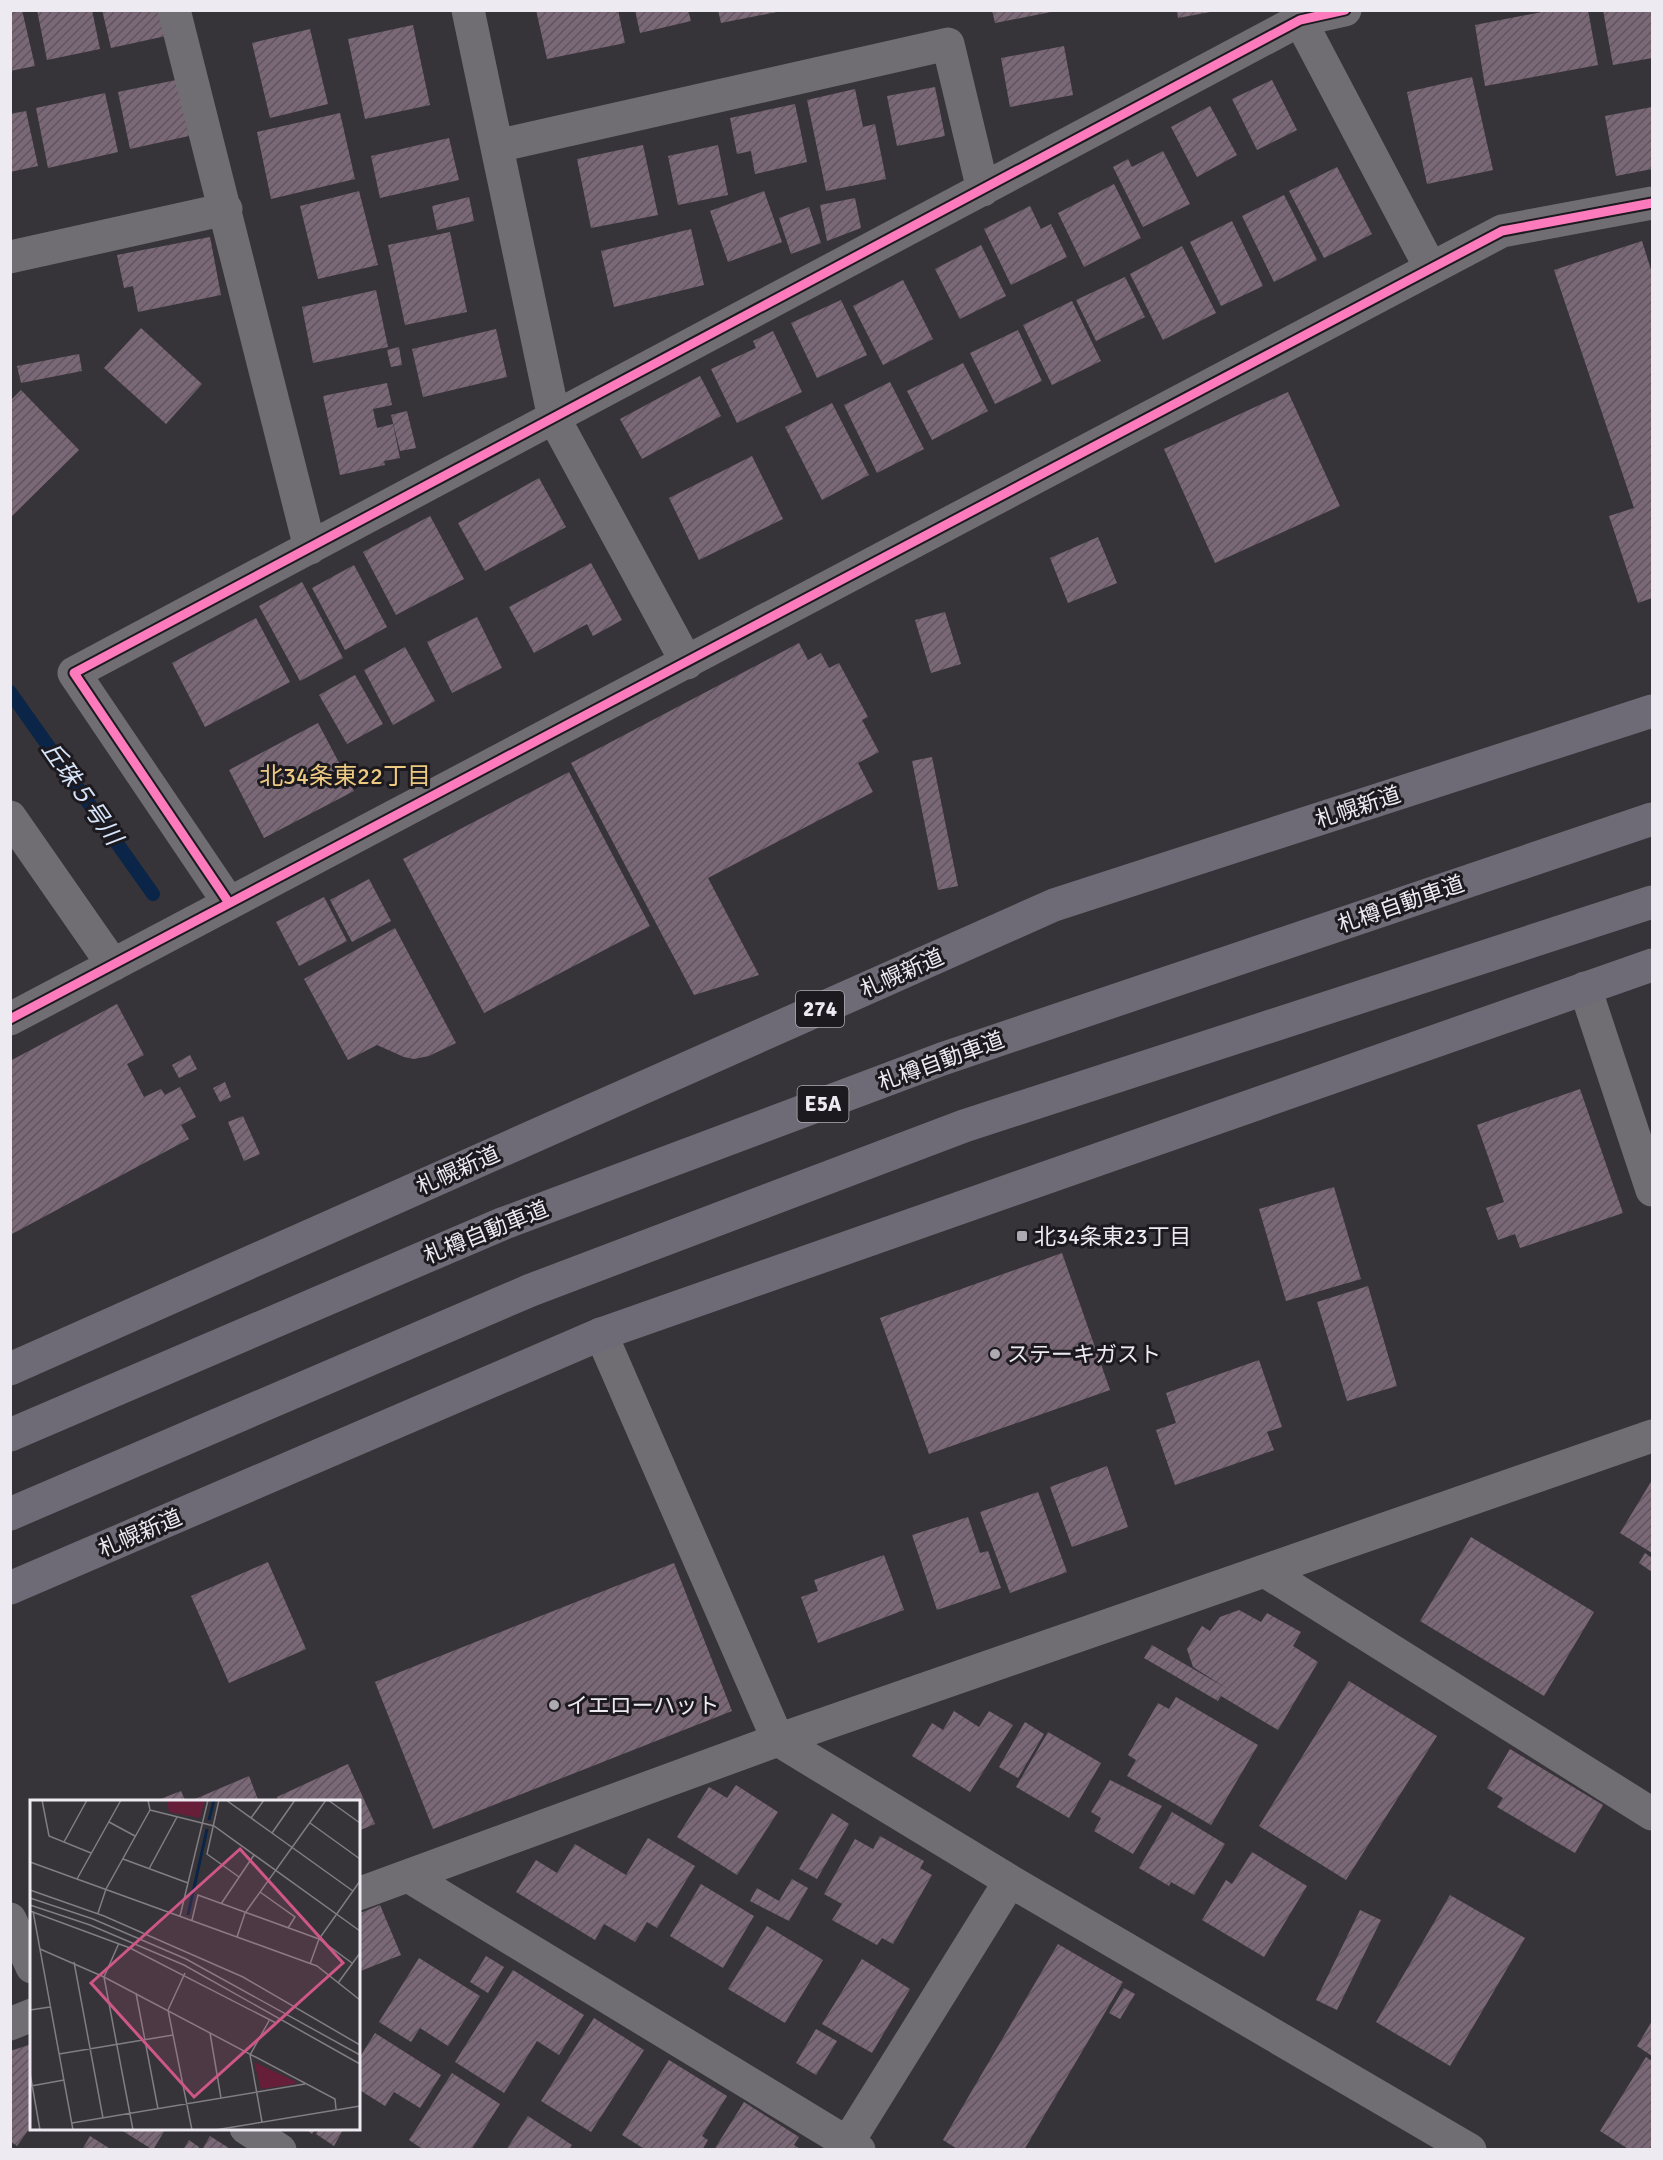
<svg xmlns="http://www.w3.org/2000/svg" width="1663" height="2160" font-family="Signika,'Noto Sans JP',sans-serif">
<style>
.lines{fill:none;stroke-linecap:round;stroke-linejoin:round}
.stream{stroke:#0a2547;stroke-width:14}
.building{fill:url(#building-hatch)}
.street{stroke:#716e73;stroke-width:33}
.highway{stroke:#6e6b76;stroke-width:33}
.cycleway-casing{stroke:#1d1a1f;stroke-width:13}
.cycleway{stroke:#fd7abc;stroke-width:9}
.poi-dot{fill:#aeaab1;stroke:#1d1a1f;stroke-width:2}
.labels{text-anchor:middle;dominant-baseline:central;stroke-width:6;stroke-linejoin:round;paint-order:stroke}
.shield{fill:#1d1a1f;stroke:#afacb3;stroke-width:1.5}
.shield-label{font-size:21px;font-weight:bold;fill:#eeeaf2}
.street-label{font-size:22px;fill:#eeeaf2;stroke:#1d1a1f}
.poi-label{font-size:22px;fill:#eeeaf2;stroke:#1d1a1f;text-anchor:start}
.neighbourhood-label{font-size:24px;fill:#ecca81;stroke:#1d1a1f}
.water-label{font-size:24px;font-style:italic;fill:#d6e5f9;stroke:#1d1a1f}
.inset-river{fill:none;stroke:#0a2547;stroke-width:3}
.inset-road{fill:none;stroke:#807d83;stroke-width:1.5}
.view{fill:#cf5788;fill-opacity:0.15;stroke:#cf5788;stroke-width:3}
.inset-edge{fill:none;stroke:#eeeaf2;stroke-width:3}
</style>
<defs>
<pattern id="building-hatch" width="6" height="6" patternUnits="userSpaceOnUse" patternTransform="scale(1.5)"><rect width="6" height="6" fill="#7a6877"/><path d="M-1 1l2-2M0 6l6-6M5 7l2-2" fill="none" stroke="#5e555e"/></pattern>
</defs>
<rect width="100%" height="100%" fill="#373439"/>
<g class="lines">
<path class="stream" d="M10 692 153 894"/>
</g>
<path class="building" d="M10 10H22L35 66 10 71Z
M37 10H92L100 49 47 60Z
M102 10H160L166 36 111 48Z
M536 10H618L625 43 547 59Z
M635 10H688L691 21 640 33Z
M718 10H777V12L721 23Z
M992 10H1051V12L995 23Z
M1177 10H1210V12L1178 18Z
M1552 10H1588L1598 65 1485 86 1475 25Z
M1603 10H1652V58L1613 65Z
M413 25 430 105 365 119 348 39Z
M310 29 328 104 270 118 252 43Z
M1064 46 1073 95 1010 107 1001 58Z
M1472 77 1493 170 1427 184 1407 92Z
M176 80 189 136 130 149 118 92Z
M1272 80 1297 130 1257 150 1232 99Z
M935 87 945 136 897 146 887 96Z
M855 89 863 127 875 124 886 179 826 191 807 100Z
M105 93 118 152 48 168 36 108Z
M795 104 807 162 755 174 751 151 737 154 730 118Z
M1210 106 1237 155 1197 177 1171 127Z
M1652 107V169L1616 176 1605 116Z
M26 111 38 166 10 172V114Z
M340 113 355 179 271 199 257 132Z
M449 138 459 180 380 198 371 156Z
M643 145 658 215 591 228 577 159Z
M718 145 728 195 678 205 668 156Z
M1163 151 1190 204 1143 227 1113 167 1128 159 1132 167Z
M1337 167 1372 234 1324 258 1289 191Z
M1114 184 1141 238 1084 267 1058 213Z
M359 191 378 265 318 279 300 206Z
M764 191 782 242 728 262 710 211Z
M1284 195 1317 260 1274 282 1242 216Z
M469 197 474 221 437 230 432 206Z
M855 198 861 228 827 241 820 205Z
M1030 206 1041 229 1051 224 1067 257 1011 285 984 229Z
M809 207 821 243 791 254 779 218Z
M1232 221 1263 286 1221 306 1190 242Z
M691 229 704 285 614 307 601 251Z
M450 232 467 312 405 325 388 245Z
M210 237 221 295 138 312 133 286 124 288 117 255Z
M1642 241 1652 273V598L1638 603 1609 516 1634 508 1554 270Z
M981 245 1006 296 960 319 935 269Z
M1182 246 1216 313 1163 340 1130 274Z
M1125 277 1145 317 1096 341 1076 300Z
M903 280 933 339 883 365 853 306Z
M376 290 388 347 313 363 302 307Z
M841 300 867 355 817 378 791 323Z
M1072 301 1101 361 1052 385 1023 325Z
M141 328 202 384 166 424 104 368Z
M496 329 507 377 423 397 412 349Z
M1018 330 1042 381 995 404 970 353Z
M773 331 802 392 737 423 711 369 756 348 753 341Z
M399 347 402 365 391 367 387 350Z
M79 354 82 371 21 383 17 366Z
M963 363 988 411 932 440 907 391Z
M700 376 721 416 642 459 620 419Z
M890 382 924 449 877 473 844 405Z
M387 383 392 405 373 409 377 428 393 424 400 458 384 461 385 465 340 475 323 396Z
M21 390 79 450 10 518V401Z
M1288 392 1340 506 1215 563 1164 449Z
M832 403 869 475 822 500 785 427Z
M407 411 416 448 400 451 391 415Z
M752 456 783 519 699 560 669 498Z
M539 478 566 527 485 571 458 523Z
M430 516 464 579 396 615 363 552Z
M1098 537 1117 583 1068 603 1050 558Z
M591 563 622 620 593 636 587 624 534 653 509 607Z
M354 565 387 627 345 650 312 588Z
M302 582 343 658 300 681 259 606Z
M945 612 961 664 931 673 915 620Z
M477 617 502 668 452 693 427 642Z
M256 618 290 682 205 727 172 663Z
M799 643 808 660 821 653 829 668 839 663 868 717 862 720 879 752 858 763 873 792 708 878 759 975 694 995 571 763Z
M405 647 435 701 393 725 364 670Z
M355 675 383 724 347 744 319 695Z
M318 723 354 791 264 838 229 770Z
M932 757 958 886 938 890 912 761Z
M569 772 650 926 484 1013 403 859Z
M369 879 391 921 352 942 330 900Z
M324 897 347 941 299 966 276 922Z
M395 928 456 1043 429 1056 414 1059 404 1057 377 1045 348 1060 304 979Z
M117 1004 144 1055 127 1064 144 1097 161 1089 165 1095 180 1087 196 1117 181 1125 189 1139 10 1235V1061Z
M190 1055 197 1069 179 1078 172 1065Z
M225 1082 231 1097 220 1102 213 1088Z
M1580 1089 1623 1213 1520 1248 1515 1234 1498 1240 1486 1208 1504 1202 1477 1125Z
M243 1116 260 1154 244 1161 228 1122Z
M1334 1187 1361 1279 1286 1301 1259 1209Z
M1062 1253 1110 1390 929 1454 880 1318Z
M1368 1286 1397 1386 1347 1401 1317 1302Z
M1259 1360 1282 1427 1267 1432 1274 1450 1175 1485 1156 1430 1176 1423 1166 1393Z
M1107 1466 1128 1527 1072 1547 1050 1487Z
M1652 1480V1553L1620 1533Z
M1038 1492 1067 1572 1010 1593 980 1512Z
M968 1517 980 1553 988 1551 1001 1588 937 1610 912 1535Z
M1471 1537 1594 1612 1544 1696 1420 1621Z
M1645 1553 1652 1558V1572L1639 1563Z
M884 1555 904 1610 818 1643 801 1597 818 1591 814 1580Z
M268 1562 306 1649 229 1683 191 1596Z
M674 1563 732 1711 433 1829 375 1682Z
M1239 1610 1261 1622 1267 1613 1301 1632 1293 1646 1318 1662 1278 1730 1221 1696 1218 1701 1144 1658 1152 1645 1226 1688 1193 1667 1187 1649 1202 1626 1210 1631 1220 1617Z
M1349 1681 1437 1736 1346 1880 1259 1826Z
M1176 1697 1258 1745 1211 1825 1127 1776 1136 1760 1128 1755 1158 1703 1169 1709Z
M954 1711 979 1727 989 1711 1013 1725 970 1792 912 1756 932 1723 943 1730Z
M1025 1722 1044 1734 1018 1778 999 1767Z
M1048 1732 1101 1763 1069 1818 1016 1787Z
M1510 1749 1603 1805 1575 1853 1497 1807 1503 1798 1487 1788Z
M348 1764 375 1824 358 1831V1802H279L277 1797Z
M249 1776 259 1802H196L195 1799Z
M1110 1780 1162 1806 1133 1854 1094 1831 1101 1818 1091 1812Z
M736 1785 778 1812 737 1875 677 1837 709 1787 727 1798Z
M181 1791 186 1802H155V1801Z
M1172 1812 1225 1844 1194 1895 1171 1882 1169 1886 1139 1868Z
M832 1813 849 1824 817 1879 799 1869Z
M880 1836 924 1861 920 1868 932 1875 893 1944 882 1938 877 1945 832 1920 842 1904 824 1894 855 1839 873 1849Z
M648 1838 695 1866 657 1928 647 1922 635 1942 604 1924 595 1940 516 1892 536 1860 557 1873 575 1844 626 1875Z
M1252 1852 1307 1886 1264 1957 1202 1920 1226 1880 1232 1884Z
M792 1879 808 1888 789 1921 750 1901 757 1888 779 1901Z
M701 1884 754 1916 723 1968 670 1936Z
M1450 1895 1525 1938 1450 2066 1376 2022Z
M380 1905 401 1955 358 1972V1914Z
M1360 1910 1381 1920 1337 2010 1316 2000Z
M767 1926 823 1960 785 2023 728 1989Z
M1058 1944 1123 1982 1024 2150H959L943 2140Z
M486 1956 504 1967 488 1993 470 1982Z
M419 1958 480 1996 448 2046 420 2028 411 2042 379 2022Z
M862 1959 910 1989 872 2053 822 2024Z
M513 1970 584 2015 559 2055 537 2041 504 2093 455 2062Z
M1124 1988 1135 1994 1120 2019 1109 2013Z
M594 2018 644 2050 591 2132 541 2101Z
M1652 2021V2056L1637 2046Z
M816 2029 837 2041 816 2075 796 2063Z
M375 2033 441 2075 420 2108 394 2092 385 2106 358 2089V2060Z
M32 2044V2125L17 2146 10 2141V2051Z
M1646 2057 1652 2061V2150H1630L1600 2131Z
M669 2060 727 2096 702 2136 708 2140 702 2150H646L622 2135Z
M452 2073 500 2104 471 2150H424L409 2140Z
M744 2102 799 2137 794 2145 802 2150H714Z
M528 2116 572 2145 569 2150H506Z
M118 2128H166L153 2150Z
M304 2128H316L312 2134Z
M320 2128H344L334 2146 316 2134Z
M90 2136 112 2150H82Z
M210 2136 232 2150H202Z
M189 2140 199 2147 197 2150H183Z"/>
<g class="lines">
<path class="street" d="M174 10 310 548
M468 10 554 418 687 663
M1297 10 1300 20 1430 267
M497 146 948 44 983 190
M10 257 226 209
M10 817 113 965
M229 903 74 673 1300 20 1345 10
M1585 988 1652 1190
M10 1019 1502 231 1652 203
M601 1334 778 1740 1010 1881 1470 2150
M1265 1571 1652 1814
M408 1876 859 2150
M358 1894 778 1740 1652 1436
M10 1919 32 1967
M10 2024 32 2015
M246 2128 280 2150
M843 2150 1010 1881"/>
<path class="highway" d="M10 1369 1054 905 1652 711
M10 1435 502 1224 942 1059 1652 819
M10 1514 531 1290 964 1126 1652 902
M10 1588 601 1334 1652 965"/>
<g class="cycleway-casing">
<path id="cycleway" d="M229 903 74 673 1300 20 1345 10
M10 1019 1502 231 1652 203"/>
</g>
<use href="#cycleway" class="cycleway"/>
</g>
<g class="poi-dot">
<rect x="1016" y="1230" width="12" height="12" rx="3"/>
<circle cx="995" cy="1354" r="6"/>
<circle cx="554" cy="1705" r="6"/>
</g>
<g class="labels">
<g class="shield">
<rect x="796" y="991" width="48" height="36" rx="4.5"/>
<rect x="797.5" y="1086" width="51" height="36" rx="4.5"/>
</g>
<g class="shield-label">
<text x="820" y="1009">274</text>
<text x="823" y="1104">E5A</text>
</g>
<g class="street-label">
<text transform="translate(1358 807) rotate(-18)">札幌新道</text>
<text transform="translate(1401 904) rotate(-19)">札樽自動車道</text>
<text transform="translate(902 973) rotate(-24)">札幌新道</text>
<text transform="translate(941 1061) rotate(-20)">札樽自動車道</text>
<text transform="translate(458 1170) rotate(-24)">札幌新道</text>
<text transform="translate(486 1232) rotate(-22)">札樽自動車道</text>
<text transform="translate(140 1533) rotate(-23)">札幌新道</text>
</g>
<g class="poi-label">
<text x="1034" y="1236">北34条東23丁目</text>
<text x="1007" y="1354">ステーキガスト</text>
<text x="566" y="1705">イエローハット</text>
</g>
<g class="neighbourhood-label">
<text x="345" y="776">北34条東22丁目</text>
</g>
<g class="water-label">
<text transform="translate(82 793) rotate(55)">丘珠５号川</text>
</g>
</g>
<g transform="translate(30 1800)">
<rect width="330" height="330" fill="#373439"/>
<path d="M137 0H175L170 18 139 12ZM224 262 265 281V284L231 289Z" fill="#671e38"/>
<path class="inset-river" d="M179 20 184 0M158 115 177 29"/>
<path class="inset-road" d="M12 0 19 36 61 53M189 0 177 54 209 77M196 0 323 91M298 0 330 23M120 10 184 26 330 131M221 18 234 0M79 22 105 36M280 23 330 59M242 33 265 0M34 42 57 0M93 59 158 83M0 62 287 166 330 200M119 69 147 17M47 79 91 0M0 90 74 116 213 177 330 245M230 92 265 117 258 128M0 98 63 119 156 159 330 255M191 104 224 55M0 105 60 125 154 165 330 264M0 111 100 148 246 223M3 111 43 330M68 113 76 89 120 10 118 0M150 116 178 0M162 120 168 95 289 139 322 163M207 137 215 113 296 0M89 143 74 177 103 330M10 149 74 177 305 299 306 309M44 162 73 318M280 164 289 139 330 81M155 173 138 210 162 330M308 183 330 153M106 193 128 309M0 210 20 207M180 233 191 298M29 254 143 235M0 273 10 330M1 286 34 280M232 322 220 255 240 219M42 323 275 284M185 330 330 306"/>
<path class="view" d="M210 49 313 163 164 297 61 183Z"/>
<rect width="330" height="330" class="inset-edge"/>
</g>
<rect width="1663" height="2160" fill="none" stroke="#eeeaf2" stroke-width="24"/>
</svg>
